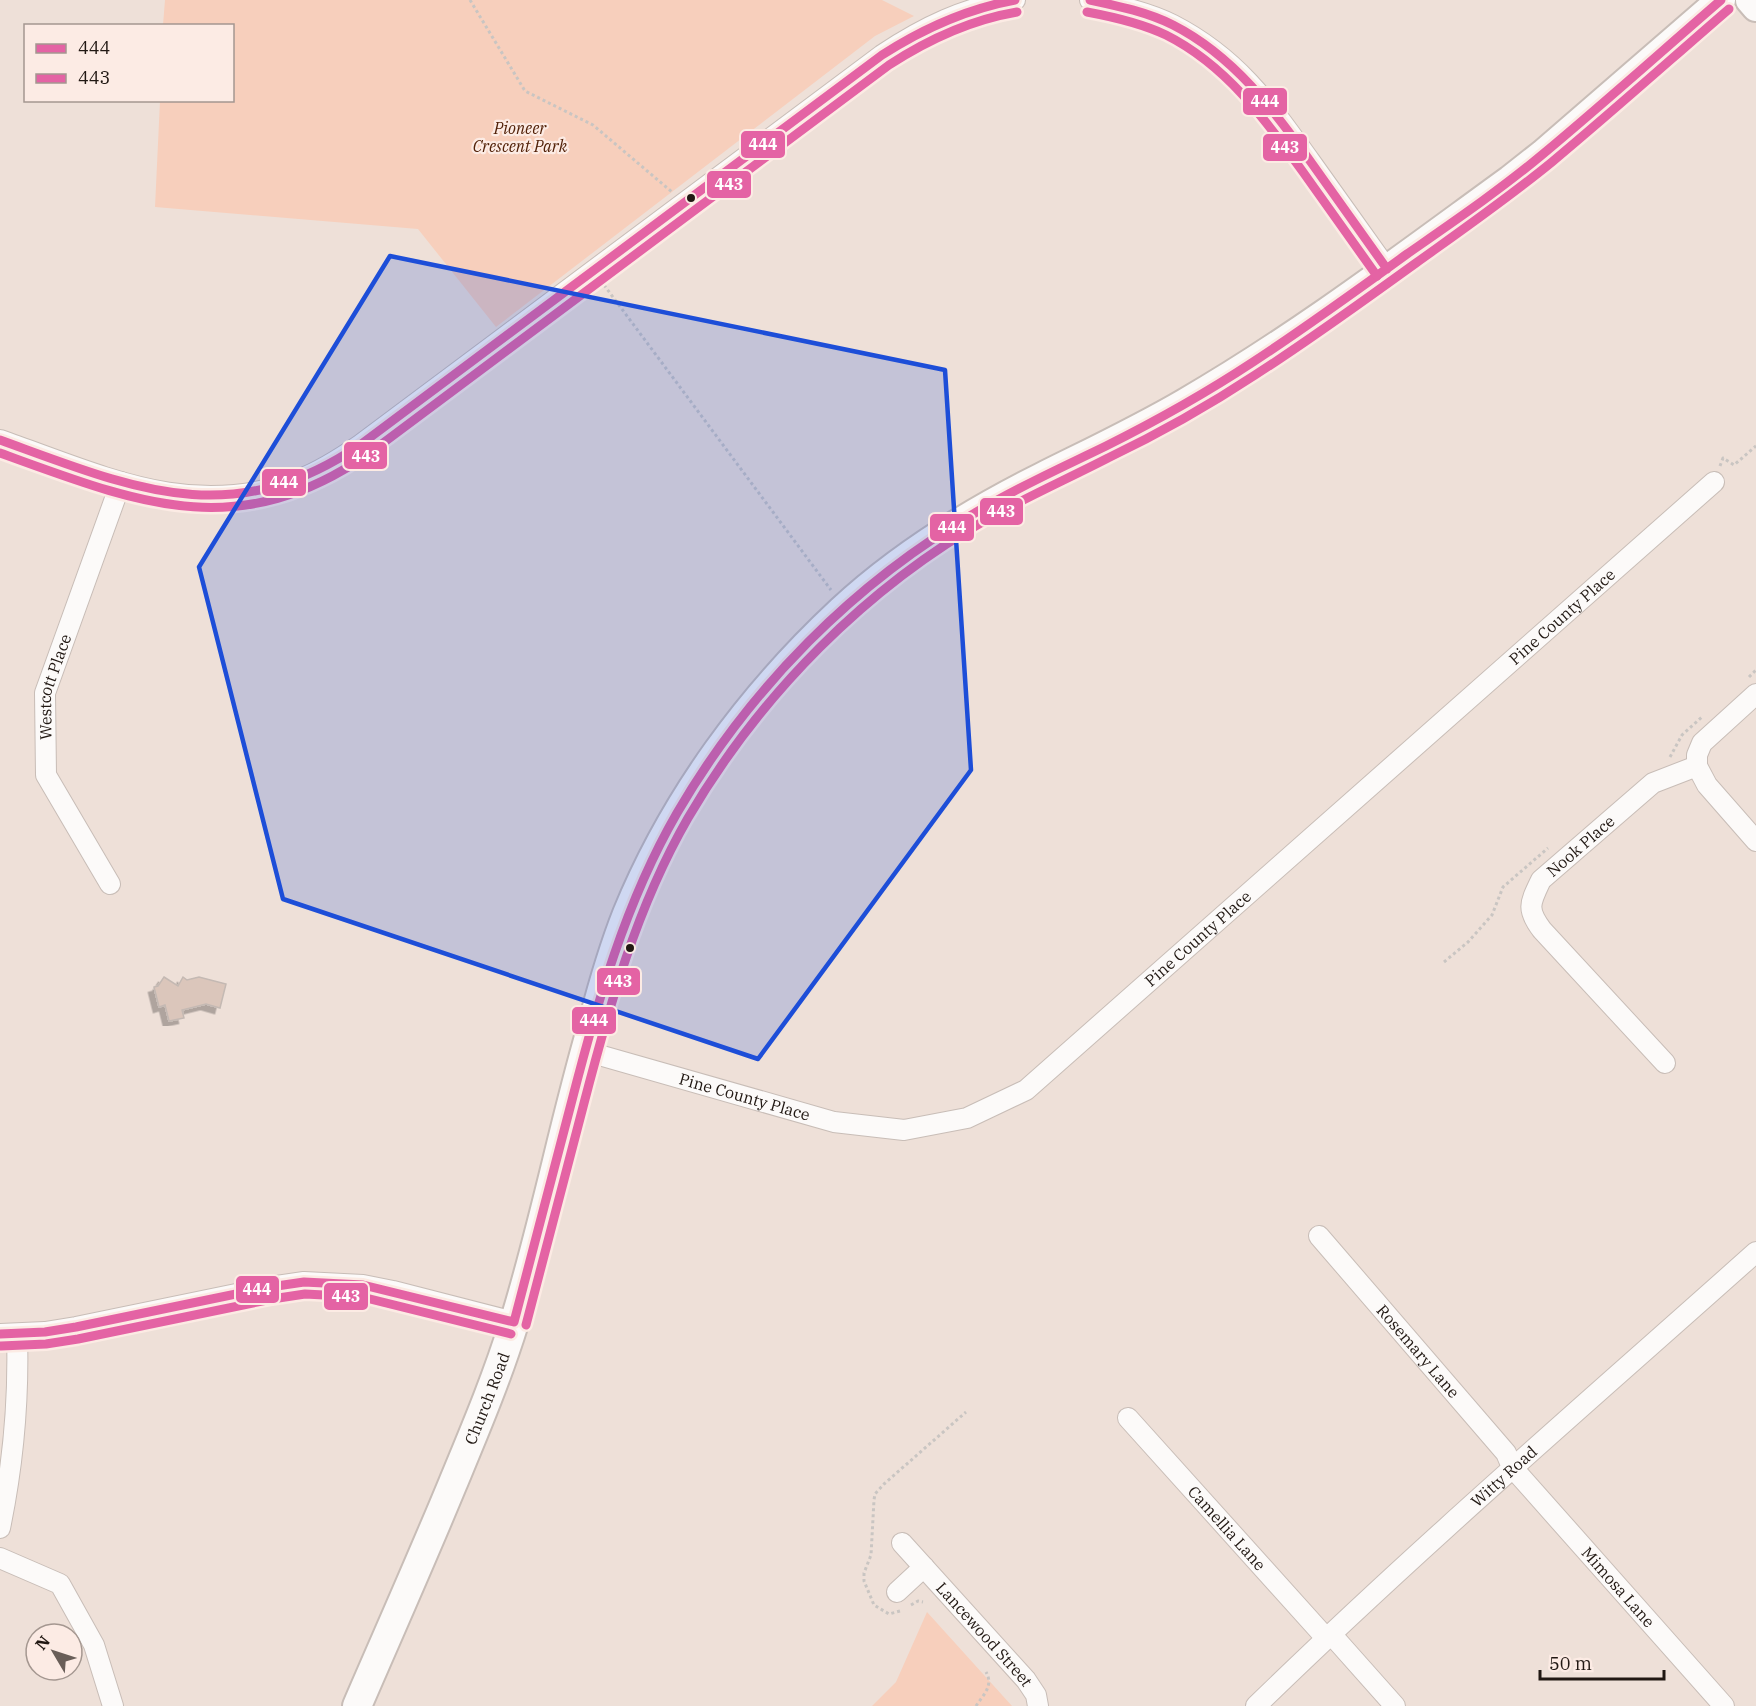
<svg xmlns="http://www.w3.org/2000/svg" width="1756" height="1706" font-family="'IBM Plex Serif',serif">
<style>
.green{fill:#f7cfbc}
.building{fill:#dbc6bb;stroke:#c4b9b3;stroke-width:1.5;filter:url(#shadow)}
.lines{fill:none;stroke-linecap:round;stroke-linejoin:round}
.street-casing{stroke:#c8bdb7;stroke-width:22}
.secondary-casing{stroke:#c8bdb7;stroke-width:32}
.path{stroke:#c9c5c2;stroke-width:3;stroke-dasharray:3 3;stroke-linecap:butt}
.street{stroke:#fcfaf9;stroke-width:20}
.secondary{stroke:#fcfaf9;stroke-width:28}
.bus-1-casing{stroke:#fcebe4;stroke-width:14}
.bus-2-casing{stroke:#fcebe4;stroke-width:14}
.bus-1{stroke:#e463a4;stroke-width:9}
.bus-2{stroke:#e463a4;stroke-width:9}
.marked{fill:#1d4ed8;fill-opacity:0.2;stroke:#1d4ed8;stroke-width:4.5;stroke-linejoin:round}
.bus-dot{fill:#211813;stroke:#fcebe4;stroke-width:2}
.labels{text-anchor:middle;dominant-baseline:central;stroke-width:4.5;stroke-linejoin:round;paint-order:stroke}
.park-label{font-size:16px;font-style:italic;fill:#522108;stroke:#fcebe4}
.street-label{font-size:16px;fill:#211813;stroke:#fcebe4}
.line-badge{stroke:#fcebe4;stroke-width:2}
.badge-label{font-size:16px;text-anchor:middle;font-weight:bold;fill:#fff}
</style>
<defs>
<filter id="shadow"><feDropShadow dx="-5.5" dy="5.5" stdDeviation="0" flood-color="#0004"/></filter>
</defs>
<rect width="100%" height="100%" fill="#eee0d8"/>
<path class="green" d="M165 0H882L914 16 875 36 496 327 418 229 155 207 160 101 232 100V26L163 25Z
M927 1612 1012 1706H872L896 1682Z"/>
<path class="building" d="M164 977 178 986 183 977 187 980 199 977 226 984 220 1008 206 1004 182 1010 184 1018 169 1021 165 1005 159 1007 154 987 158 986Z"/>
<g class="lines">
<g class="street-casing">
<g id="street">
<path d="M1090 0C1118 6 1147 12 1173 25 1237 58 1269 104 1310 161 1336 197 1361 233 1387 269"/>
<path d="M0 440C101 475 193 522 300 479 321 471 341 458 360 445L882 55C924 27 965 7 1015 0"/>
<path d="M1756 694 1702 743 1697 755V766L1707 785 1756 841"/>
<path id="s1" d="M110 884 46 775 45 693 121 482"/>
<path id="s2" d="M585 1051 834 1122 904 1130 967 1118 1026 1090 1714 482"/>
<path id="s3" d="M1665 1063 1542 930C1526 909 1530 903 1541 880L1653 783 1697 766"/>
<path id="s4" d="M1319 1236 1506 1453 1512 1467 1724 1706"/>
<path d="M0 1334 45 1332 76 1327 270 1287 304 1282 363 1285 393 1291 514 1322"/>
<path id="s5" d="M1128 1418 1326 1638"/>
<path d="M0 1528C13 1465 19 1399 17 1334"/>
<path id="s6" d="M902 1543 1026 1680 1036 1695 1038 1706"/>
<path d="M0 1558 60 1584 94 1645 113 1706"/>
<path d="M897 1592 924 1567"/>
<path d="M1331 1634 1395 1706"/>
<path id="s7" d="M1256 1706C1417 1549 1588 1402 1756 1252"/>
</g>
</g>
<g class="secondary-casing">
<g id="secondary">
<path d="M1750 0 1756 7"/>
<path id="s8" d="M357 1706C389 1632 422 1558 453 1483 475 1430 497 1378 514 1323 544 1226 563 1127 591 1030 601 991 612 952 627 914 674 799 750 696 841 611 900 556 970 513 1042 477 1090 453 1139 430 1185 403 1299 337 1404 257 1510 180L1543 154 1721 0"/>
</g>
</g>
<path class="path" d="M470 0 525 91 593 125 672 192
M604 285 831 590
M1720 466 1723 458 1734 465 1756 446
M1749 677 1756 670
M1670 757 1682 735 1703 716
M1444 962 1468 942 1492 915 1503 887 1548 848
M911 1605 918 1601 923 1602
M900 1611 889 1614 874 1605 864 1581V1573L871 1555 874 1500 875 1494 884 1484 966 1412
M976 1706C983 1695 994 1686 986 1672"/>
<use href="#street" class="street"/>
<use href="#secondary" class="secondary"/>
<g class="bus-1-casing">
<path id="bus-1" d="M1090 0C1118 6 1147 12 1173 25 1234 56 1274 110 1313 165 1338 200 1362 234 1387 269
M0 440C133 488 230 533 360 445L882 55C924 28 966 9 1015 0
M514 1322C533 1249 552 1176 571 1104 597 1003 625 903 677 813 749 689 855 581 980 510 1020 486 1063 467 1106 446 1156 421 1206 393 1253 362 1305 328 1356 291 1407 254 1453 222 1500 190 1543 154 1603 104 1662 51 1721 0
M0 1334 45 1332 76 1327 270 1287 304 1282 363 1285 514 1322"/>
</g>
<g class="bus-2-casing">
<path id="bus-2" d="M1087 12C1114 17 1141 23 1166 35 1226 65 1265 119 1303 172 1328 207 1352 241 1377 276
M0 453C136 502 235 545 367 455L889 65C929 39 970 20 1017 12
M526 1325C545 1253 564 1180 583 1107 609 1007 636 908 688 818 760 695 866 587 991 517 1029 496 1069 478 1108 458 1158 434 1208 406 1255 375 1310 340 1363 301 1416 263 1462 230 1508 198 1552 162 1612 112 1670 60 1729 9
M1 1346 46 1344 78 1339 272 1299 305 1294 362 1297 511 1334"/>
</g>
<use href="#bus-1" class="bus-1"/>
<use href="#bus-2" class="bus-2"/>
</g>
<path class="marked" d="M390 256 945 370 971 770 758 1059 283 899 199 567Z"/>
<g class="bus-dot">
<circle cx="691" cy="198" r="5"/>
<circle cx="630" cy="948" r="5"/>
</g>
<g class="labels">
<g class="park-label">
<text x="520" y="128">Pioneer<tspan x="520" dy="18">Crescent Park</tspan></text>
</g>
<g class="street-label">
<text stroke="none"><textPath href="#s2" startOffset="1174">Pine County Place</textPath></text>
<text stroke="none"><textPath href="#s1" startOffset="216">Westcott Place</textPath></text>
<text stroke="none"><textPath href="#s3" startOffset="288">Nook Place</textPath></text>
<text stroke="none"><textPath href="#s2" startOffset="688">Pine County Place</textPath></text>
<text stroke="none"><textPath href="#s2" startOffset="166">Pine County Place</textPath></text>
<text stroke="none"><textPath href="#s4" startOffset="152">Rosemary Lane</textPath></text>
<text stroke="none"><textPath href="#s8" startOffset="334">Church Road</textPath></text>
<text stroke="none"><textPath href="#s7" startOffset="338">Witty Road</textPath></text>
<text stroke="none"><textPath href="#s5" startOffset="148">Camellia Lane</textPath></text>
<text stroke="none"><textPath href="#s4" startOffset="462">Mimosa Lane</textPath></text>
<text stroke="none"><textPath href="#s6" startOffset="123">Lancewood Street</textPath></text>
</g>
</g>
<g class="line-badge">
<rect x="1242" y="87" width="46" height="29" rx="6" fill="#e463a4"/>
<rect x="740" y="130" width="46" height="29" rx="6" fill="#e463a4"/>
<rect x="1262" y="133" width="46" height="29" rx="6" fill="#e463a4"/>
<rect x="706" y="170" width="46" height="29" rx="6" fill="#e463a4"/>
<rect x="343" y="441" width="45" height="29" rx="6" fill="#e463a4"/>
<rect x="261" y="468" width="46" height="29" rx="6" fill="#e463a4"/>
<rect x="979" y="497" width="45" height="29" rx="6" fill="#e463a4"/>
<rect x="929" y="513" width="46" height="29" rx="6" fill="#e463a4"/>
<rect x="596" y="967" width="45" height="29" rx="6" fill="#e463a4"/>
<rect x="571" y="1006" width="46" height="29" rx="6" fill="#e463a4"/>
<rect x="235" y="1275" width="45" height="29" rx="6" fill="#e463a4"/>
<rect x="323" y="1282" width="46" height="29" rx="6" fill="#e463a4"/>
</g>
<g class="badge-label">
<text x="1265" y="107">444</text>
<text x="763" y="150">444</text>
<text x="1285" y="153">443</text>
<text x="729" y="190">443</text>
<text x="366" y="462">443</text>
<text x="284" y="488">444</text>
<text x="1001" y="517">443</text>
<text x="952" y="533">444</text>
<text x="618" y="987">443</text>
<text x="594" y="1026">444</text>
<text x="257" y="1295">444</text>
<text x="346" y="1302">443</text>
</g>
<rect x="24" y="24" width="210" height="78" fill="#fcebe4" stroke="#a49790" stroke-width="1.5"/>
<rect x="36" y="44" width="30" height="9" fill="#e463a4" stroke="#a49790" stroke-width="1.5"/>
<text x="78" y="54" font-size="18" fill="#211813">444</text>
<rect x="36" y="74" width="30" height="9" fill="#e463a4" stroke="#a49790" stroke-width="1.5"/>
<text x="78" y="84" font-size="18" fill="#211813">443</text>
<g transform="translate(54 1652) rotate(309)"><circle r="28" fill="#fcebe4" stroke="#a49790" stroke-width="1.5"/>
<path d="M0-4.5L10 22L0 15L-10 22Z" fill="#695e58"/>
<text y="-9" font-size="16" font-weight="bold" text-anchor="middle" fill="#211813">N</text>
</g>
<path d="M1540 1670v9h124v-9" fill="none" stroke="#211813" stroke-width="3"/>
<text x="1549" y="1670" font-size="18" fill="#211813" stroke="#fcebe4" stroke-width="4.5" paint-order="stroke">50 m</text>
</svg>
